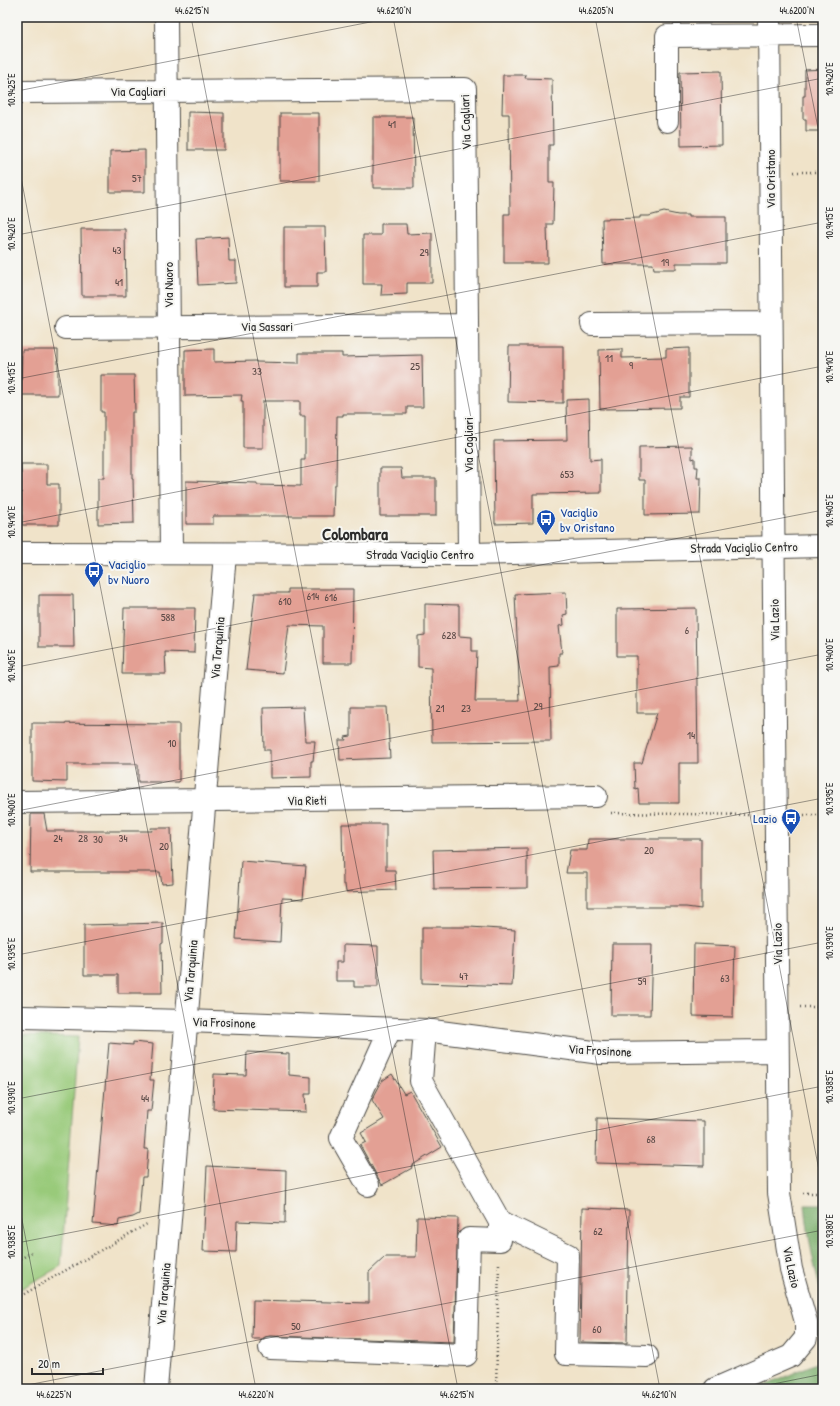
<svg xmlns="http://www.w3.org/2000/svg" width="840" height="1406" font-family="'Patrick Hand',sans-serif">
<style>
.green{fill:#99ca7a;stroke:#627a52}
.forest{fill:#7aae6a;stroke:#526c4a}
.building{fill:#e3a094}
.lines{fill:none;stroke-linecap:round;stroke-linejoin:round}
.minor-casing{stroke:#494743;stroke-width:24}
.path{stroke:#494743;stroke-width:2.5;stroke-dasharray:1 3;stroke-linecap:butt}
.minor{stroke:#fff;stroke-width:22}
.ticks{fill:none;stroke:#2b2b2b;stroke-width:1;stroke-opacity:0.45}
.labels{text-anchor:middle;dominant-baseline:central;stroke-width:4;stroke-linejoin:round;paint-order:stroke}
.number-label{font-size:11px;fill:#594845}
.street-label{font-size:13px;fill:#2b2b2b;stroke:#f6f6f2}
.transit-label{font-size:13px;fill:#164399;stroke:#f6f6f2;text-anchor:start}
.district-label{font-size:17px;font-weight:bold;fill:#2b2b2b;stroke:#f6f6f2}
.neatline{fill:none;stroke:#2b2b2b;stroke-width:1.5}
.ticks-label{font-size:10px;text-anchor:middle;fill:#2b2b2b}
</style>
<rect width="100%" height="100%" fill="#f6f6f2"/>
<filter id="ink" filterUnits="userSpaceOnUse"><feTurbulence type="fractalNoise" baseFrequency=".025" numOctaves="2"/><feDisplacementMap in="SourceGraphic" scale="8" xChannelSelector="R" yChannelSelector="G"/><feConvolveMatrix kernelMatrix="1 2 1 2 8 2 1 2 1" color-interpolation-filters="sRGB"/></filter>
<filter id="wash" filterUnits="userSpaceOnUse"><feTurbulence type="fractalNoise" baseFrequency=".012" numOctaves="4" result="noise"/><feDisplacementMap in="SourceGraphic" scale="16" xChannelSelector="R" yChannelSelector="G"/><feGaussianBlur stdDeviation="0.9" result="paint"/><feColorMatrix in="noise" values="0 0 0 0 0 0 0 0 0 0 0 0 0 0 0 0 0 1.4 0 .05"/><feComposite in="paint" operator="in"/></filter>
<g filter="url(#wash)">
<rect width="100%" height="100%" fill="#f0e3c9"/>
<path class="green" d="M17 1023 18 1035 78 1037 61 1266 17 1291Z"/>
<path class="forest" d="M805 1204H823V1299C814 1268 808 1237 805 1204Z
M823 1360V1389H758Z"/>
<g id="blocks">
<path class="building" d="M823 69V131H806V119H803V96H805V70Z
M721 71 722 145 681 146 680 72Z
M503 75H526L525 78 552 79 553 145H549V183H554L553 224H547L548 263H504V214H510L509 114H502Z
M188 112 224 113V150H188Z
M280 113H319V181H280Z
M373 117H413L414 188H373Z
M145 150V192H110V151Z
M664 212 678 215H688V217H726V263H676V269H654L653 264H603L602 219 640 218V216H649Z
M381 224H406L407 234 432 233V283H407V294L381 295 382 284H363V235H381Z
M284 227H325L326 272H317V287H284Z
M81 229H125L126 296H82Z
M228 237 229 261H236V283L198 285 196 239Z
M509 346H563V403L508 402Z
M689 348V397H680V408L600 409 599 350 622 349V358L666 357V349Z
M214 349V362L256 361V362L299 363V353H342V357L422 355 423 407H407V414H343V416H337L336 485H334L333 516H213V524H186V481L257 483V485L301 486V460H305V416H300V401H263V448H243V401H241L242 395 185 396V350Z
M22 350H58V395H21Z
M101 375H134L135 412H132V478H133L134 523 98 524V478H104V412H101Z
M589 399 590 460 601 459V493L533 494V523L495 524 494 441 567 440 566 400Z
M692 446V459L695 458V467H698L697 478H701L700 514 645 515V480H639V447Z
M21 464H47V484H59V525H22Z
M380 468H401L402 478H436V516H380Z
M288 589H353L352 663H323V626L289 625 283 673 246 670 255 593H288Z
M566 592 567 614 563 615 564 625 559 626 562 653H559V666L550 667 551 741 432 742 431 668 418 667V636L425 635V604L459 605V636L472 637V651H477L475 701H520L515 594Z
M39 595H73L74 647H39Z
M124 608H195L194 653 165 652 166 674H122Z
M696 608 698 763H679V803H639L638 788 635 789 634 763H642L657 713H637V656H617V609Z
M303 707 305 741H315L313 761H311V777L270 778V750H264L263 708Z
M351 707H387L390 758 340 760 339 740H346L345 737 351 736Z
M32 723 179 724V782H138V764H67V782L32 781Z
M31 814H44L47 831H152L151 828H171L173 883 162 884 160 872H30Z
M342 824H386V870H395L396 890 346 892 345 885H343Z
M588 839H701V909L686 907H587V873H566L570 850H587Z
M527 848V888L434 889 433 850Z
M241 861 306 866 303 899 282 898 280 942 236 939Z
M163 923V943L161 944 162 993H118V975H84V925Z
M422 927H470L515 930 512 986 422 983Z
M612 944H652L650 1015H611Z
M694 944 735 946 733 1017 693 1016Z
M343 945 378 946V987H354V981H336V962H343Z
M133 1042 153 1044 150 1080H154L151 1111H147L144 1149H148L146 1177H142L139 1214 133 1217 119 1220 118 1226 93 1224 109 1043 133 1045Z
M247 1052 289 1054V1075L311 1077V1094H305L306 1112 213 1109 214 1074 246 1075Z
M392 1074 404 1094 410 1091 442 1147 411 1166 412 1168 382 1185 360 1145 366 1142 361 1133 384 1119 372 1100 382 1081Z
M597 1118 704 1121V1166L596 1163Z
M207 1166 286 1170 285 1223 237 1221 236 1252 203 1251Z
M582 1208 629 1210 627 1343 580 1342Z
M417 1217 458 1218 454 1342 270 1336 265 1337 262 1339H252L253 1300 369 1303V1272L385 1257H416Z"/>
</g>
</g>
<g filter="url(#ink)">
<use href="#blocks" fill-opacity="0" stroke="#494743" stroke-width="1"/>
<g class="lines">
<g class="minor-casing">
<path id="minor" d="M166 17 171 553
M17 92 465 89 469 554
M667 121V36L823 35
M592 324 771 323
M66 328 467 325
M17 553 469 554 823 546
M17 802 596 796
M23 1017 186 1021 425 1030 601 1053 777 1051
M368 1185 341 1138 390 1029
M500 1222 568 1255 566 1354 647 1356
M270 1348 466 1355 469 1239 500 1240V1222L421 1081 425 1030
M156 1389 225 554
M715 1389 791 1356 806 1338V1322L791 1269 779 1193 769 17"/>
</g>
<path class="path" d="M794 172H823
M611 813 754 815
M800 815H823
M800 1007H823
M803 1193H823
M17 1261 32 1252
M17 1298 147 1224
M496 1389 499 1264"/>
<use href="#minor" class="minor"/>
</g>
</g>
<path class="ticks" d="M191 17 458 1389M393 17 660 1389M595 17 823 1191M796 17 823 153M17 91 396 17M17 157 256 1389M17 235 823 78M17 379 823 222M17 523 823 366M17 667 823 510M17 811 823 654M17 955 823 798M17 1099 823 942M17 1194 55 1389M17 1243 823 1086M17 1387 823 1230M748 1389 823 1374"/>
<defs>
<g id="bus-pin" transform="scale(1)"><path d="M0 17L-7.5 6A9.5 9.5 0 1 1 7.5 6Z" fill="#1a4fb4" stroke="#f6f6f2"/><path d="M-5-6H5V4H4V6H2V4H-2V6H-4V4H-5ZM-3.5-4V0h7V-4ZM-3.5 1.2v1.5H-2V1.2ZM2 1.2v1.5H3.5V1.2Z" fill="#fff"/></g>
</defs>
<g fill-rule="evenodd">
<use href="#bus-pin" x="546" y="519"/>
<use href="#bus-pin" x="94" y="571"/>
<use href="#bus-pin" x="791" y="818"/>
</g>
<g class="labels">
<g class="number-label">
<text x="392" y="124">41</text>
<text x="137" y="178">57</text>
<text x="117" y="250">43</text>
<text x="424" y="252">29</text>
<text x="665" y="262">19</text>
<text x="119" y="282">41</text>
<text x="609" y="358">11</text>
<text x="631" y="365">9</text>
<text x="415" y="366">25</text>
<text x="257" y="371">33</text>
<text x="567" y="474">653</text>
<text x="313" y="596">614</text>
<text x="331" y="597">616</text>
<text x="285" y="601">610</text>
<text x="168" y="617">588</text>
<text x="687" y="630">6</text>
<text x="449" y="635">628</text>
<text x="538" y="706">29</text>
<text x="440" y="708">21</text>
<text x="466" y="708">23</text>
<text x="691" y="735">14</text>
<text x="172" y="743">10</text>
<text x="58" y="838">24</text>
<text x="83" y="838">28</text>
<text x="123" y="838">34</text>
<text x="98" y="839">30</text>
<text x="164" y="846">20</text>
<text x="649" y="850">20</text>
<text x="464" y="976">47</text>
<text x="725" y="978">63</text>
<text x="642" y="981">59</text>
<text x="145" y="1098">44</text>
<text x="651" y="1139">68</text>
<text x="598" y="1231">62</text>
<text x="296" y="1326">50</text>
<text x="597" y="1329">60</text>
</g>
<g class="street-label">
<text x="138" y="91">Via Cagliari</text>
<text transform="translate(465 122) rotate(-92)">Via Cagliari</text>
<text transform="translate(770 179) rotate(-90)">Via Oristano</text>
<text transform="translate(168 285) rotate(-90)">Via Nuoro</text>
<text x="267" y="326">Via Sassari</text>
<text transform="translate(468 445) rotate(-90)">Via Cagliari</text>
<text transform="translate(744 547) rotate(-1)">Strada Vaciglio Centro</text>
<text x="420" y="554">Strada Vaciglio Centro</text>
<text transform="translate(774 620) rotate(-91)">Via Lazio</text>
<text transform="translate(217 648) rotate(-85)">Via Tarquinia</text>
<text transform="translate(307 800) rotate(-1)">Via Rieti</text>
<text transform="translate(777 944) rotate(-91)">Via Lazio</text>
<text transform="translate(190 971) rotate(-85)">Via Tarquinia</text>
<text transform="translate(224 1022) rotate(2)">Via Frosinone</text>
<text transform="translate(600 1050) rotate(3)">Via Frosinone</text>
<text transform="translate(792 1267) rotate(78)">Via Lazio</text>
<text transform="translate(163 1294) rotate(-85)">Via Tarquinia</text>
</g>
<g class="transit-label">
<text x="560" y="512">Vaciglio<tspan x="560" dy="15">bv Oristano</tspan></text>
<text x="108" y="564">Vaciglio<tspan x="108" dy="15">bv Nuoro</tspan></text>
<text x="777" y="818" text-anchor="end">Lazio</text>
</g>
<g class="district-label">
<text x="355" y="533">Colombara</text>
</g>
</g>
<rect width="840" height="1406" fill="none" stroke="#f6f6f2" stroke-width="44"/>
<path d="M32 1368v6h71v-6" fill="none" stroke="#2b2b2b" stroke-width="2"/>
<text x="38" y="1368" font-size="12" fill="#2b2b2b" stroke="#f6f6f2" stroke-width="3" paint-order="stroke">20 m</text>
<rect x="22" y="22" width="796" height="1362" class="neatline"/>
<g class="ticks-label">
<text x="192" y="14">44.6215°N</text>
<text x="394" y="14">44.6210°N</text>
<text x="596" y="14">44.6205°N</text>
<text x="797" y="14">44.6200°N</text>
<text transform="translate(829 79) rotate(-90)" y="4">10.9420°E</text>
<text transform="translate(11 90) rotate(-90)" y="4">10.9425°E</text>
<text transform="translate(829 223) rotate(-90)" y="4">10.9415°E</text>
<text transform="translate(11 234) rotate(-90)" y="4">10.9420°E</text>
<text transform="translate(829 367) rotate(-90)" y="4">10.9410°E</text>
<text transform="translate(11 378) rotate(-90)" y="4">10.9415°E</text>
<text transform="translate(829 511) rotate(-90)" y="4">10.9405°E</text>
<text transform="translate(11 522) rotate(-90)" y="4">10.9410°E</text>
<text transform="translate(829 655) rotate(-90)" y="4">10.9400°E</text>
<text transform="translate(11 666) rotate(-90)" y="4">10.9405°E</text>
<text transform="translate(829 799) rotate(-90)" y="4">10.9395°E</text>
<text transform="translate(11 810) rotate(-90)" y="4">10.9400°E</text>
<text transform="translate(829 943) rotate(-90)" y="4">10.9390°E</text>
<text transform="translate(11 954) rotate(-90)" y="4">10.9395°E</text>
<text transform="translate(829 1087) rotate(-90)" y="4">10.9385°E</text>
<text transform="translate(11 1098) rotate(-90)" y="4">10.9390°E</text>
<text transform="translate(829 1231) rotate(-90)" y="4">10.9380°E</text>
<text transform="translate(11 1242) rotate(-90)" y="4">10.9385°E</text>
<text x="54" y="1398">44.6225°N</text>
<text x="256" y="1398">44.6220°N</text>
<text x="457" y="1398">44.6215°N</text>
<text x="659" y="1398">44.6210°N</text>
</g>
</svg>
